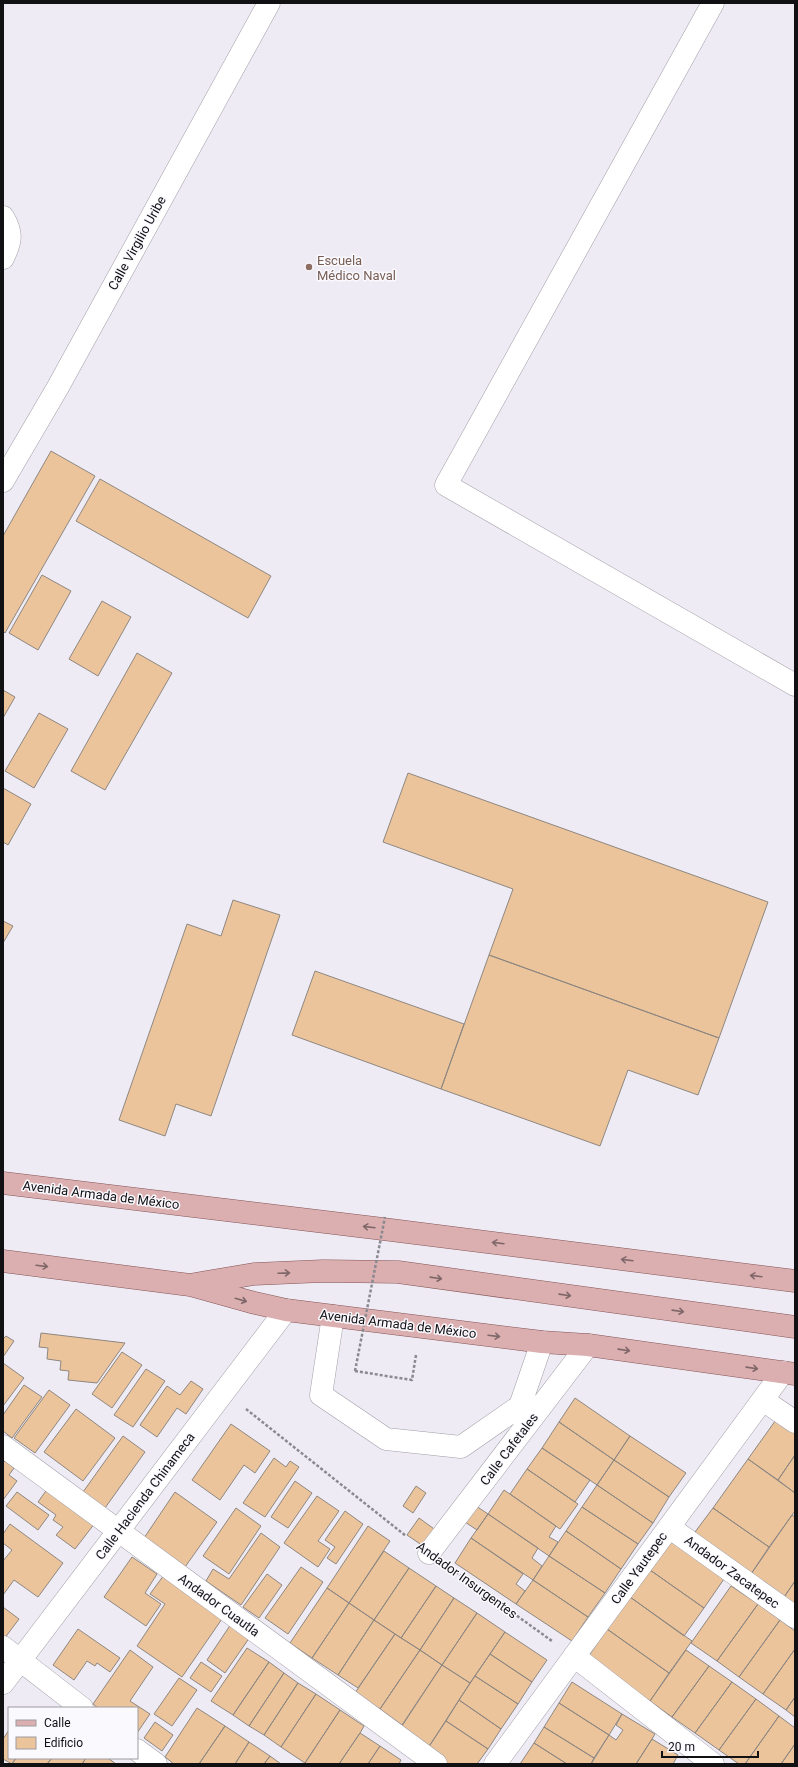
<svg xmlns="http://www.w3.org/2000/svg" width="798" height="1767" font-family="Roboto,sans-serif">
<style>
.building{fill:#ecc49b;stroke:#8e8781}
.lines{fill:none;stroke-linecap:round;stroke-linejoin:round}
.minor-casing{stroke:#a19ea7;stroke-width:23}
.major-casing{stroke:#855557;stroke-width:23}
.path{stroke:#8b8990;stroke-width:2.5;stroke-dasharray:3 2;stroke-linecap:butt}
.minor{stroke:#fff;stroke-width:22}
.major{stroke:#dbafb0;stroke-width:22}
.path-bridge{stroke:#8b8990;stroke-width:2.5;stroke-dasharray:3 2;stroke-linecap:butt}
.oneway{stroke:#806769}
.education-dot{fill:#8d6e63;stroke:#faf9fe;stroke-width:1.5}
.labels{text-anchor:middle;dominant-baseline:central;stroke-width:3;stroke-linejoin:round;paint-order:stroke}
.street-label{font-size:13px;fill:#111013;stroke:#faf9fe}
.education-label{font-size:13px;fill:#785e54;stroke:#faf9fe;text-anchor:start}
</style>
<rect width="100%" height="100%" fill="#eeebf4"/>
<path class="building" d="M51 451 95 476 5 633 3 631V536Z
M100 479 271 576 248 618 76 521Z
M42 575 71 591 38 650 9 633Z
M102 601 131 617 98 676 69 659Z
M137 653 172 673 105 790 71 771Z
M3 690 15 697 3 718Z
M39 713 68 729 34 788 5 771Z
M408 773 768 902 719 1038 489 955 513 889 383 842Z
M3 788 31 804 8 845 3 842Z
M233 900 280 915 211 1116 176 1104 165 1136 119 1120 187 924 221 936Z
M3 921 13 926 3 943Z
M489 955 719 1038 698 1095 628 1070 600 1146 441 1089Z
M315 971 464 1024 441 1089 292 1035Z
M41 1333 125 1343 97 1383 68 1380 69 1371 60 1370 61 1361 47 1359 48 1348 39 1347Z
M6 1336 14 1341 3 1357V1339Z
M122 1352 142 1365 112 1408 92 1394Z
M3 1363 24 1378 3 1406Z
M146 1369 165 1381 133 1427 114 1415Z
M191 1381 203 1389 186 1414 177 1408 157 1437 140 1425 167 1386 180 1395Z
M24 1385 42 1397 12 1438 3 1431V1415Z
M49 1390 70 1405 35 1453 14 1438Z
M575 1398 630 1436 614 1460 559 1422Z
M76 1409 115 1438 83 1481 44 1452Z
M778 1417 795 1429V1455L778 1480 748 1459Z
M559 1422 614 1460 597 1485 542 1448Z
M231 1424 270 1451 255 1473 244 1465 220 1500 192 1480Z
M123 1436 145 1452 105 1508 83 1492Z
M630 1436 686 1473 669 1497 614 1460Z
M542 1448 590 1480 575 1502 527 1469Z
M795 1455V1493L778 1480Z
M274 1458 286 1467 290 1461 299 1467 265 1517 243 1503Z
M748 1459 795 1493V1511L769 1547 713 1508Z
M614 1460 669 1497 653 1523 597 1485Z
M5 1461 14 1468 9 1475 17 1481 3 1500V1463Z
M527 1469 578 1504 560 1529 510 1494Z
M295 1481 312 1493 288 1528 271 1517Z
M597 1485 653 1523 638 1544 582 1507Z
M416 1486 426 1493 413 1513 403 1506Z
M48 1488 95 1523 75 1549 56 1535 63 1527 53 1520 56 1515 38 1502Z
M504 1490 556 1526 549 1537 558 1542 549 1556 488 1514Z
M17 1492 49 1515 38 1530 6 1506Z
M175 1492 217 1522 185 1567 144 1538Z
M317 1496 339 1511 318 1541 330 1549 318 1567 284 1543Z
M473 1504 488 1514 477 1530 462 1520Z
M582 1507 638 1544 621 1569 566 1531Z
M236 1508 261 1526 229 1574 203 1556Z
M713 1508 769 1547 749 1577 692 1536Z
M345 1511 363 1524 336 1564 327 1558 335 1547 325 1540Z
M488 1514 538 1548 532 1558 542 1566 533 1580 471 1538Z
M792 1515 795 1517V1581L782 1600 749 1577Z
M419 1518 437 1531 426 1548 407 1535Z
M10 1524 63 1563 38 1597 14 1580 3 1595V1561L12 1550 3 1543V1534Z
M368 1526 390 1541 349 1603 327 1588Z
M566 1531 621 1569 605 1593 549 1556Z
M261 1533 280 1547 241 1605 206 1581 213 1569 229 1579Z
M471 1538 523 1574 516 1584 525 1591 516 1604 455 1563Z
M670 1541 724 1579 704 1608 650 1570Z
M384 1551 409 1568 374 1620 349 1603Z
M549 1556 605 1593 588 1617 533 1580Z
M132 1557 157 1574 145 1593 161 1604 146 1626 104 1597Z
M301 1567 323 1582 288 1634 265 1618Z
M409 1568 436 1586 401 1638 374 1620Z
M650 1570 704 1608 684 1636 630 1597Z
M267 1574 282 1585 259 1618 243 1607Z
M164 1575 224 1616 182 1677 137 1646 165 1604 150 1594Z
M533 1580 588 1617 572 1641 516 1604Z
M795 1581V1610L782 1600Z
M436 1586 454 1598 420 1650 401 1638Z
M731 1586 758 1604 717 1661 691 1643Z
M327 1588 349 1603 312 1658 290 1643Z
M630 1597 692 1641 669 1673 607 1629Z
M454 1598 477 1613 442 1665 420 1650Z
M349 1603 374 1620 338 1675 312 1658Z
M758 1604 780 1620 739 1677 717 1661Z
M3 1607 19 1619 4 1639 3 1638Z
M477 1613 505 1632 470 1683 442 1665Z
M374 1620 395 1634 358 1688 338 1675Z
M780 1620 795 1631V1649L763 1694 739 1677Z
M231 1624 250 1637 225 1673 207 1660Z
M78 1629 120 1658 110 1672 97 1663 95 1666 87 1661 74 1680 53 1665Z
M607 1629 669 1673 650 1701 588 1657Z
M505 1632 547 1660 532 1682 490 1654Z
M395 1634 420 1650 380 1709 355 1693Z
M247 1648 269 1662 233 1715 211 1701Z
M795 1649V1697L786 1710 763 1694Z
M130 1650 153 1667 130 1701 150 1714 137 1733V1708H98L93 1704Z
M420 1650 442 1665 402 1725 380 1709Z
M686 1650 709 1666 672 1717 650 1701Z
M490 1654 532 1682 518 1704 475 1676Z
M201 1662 222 1676 211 1692 190 1678Z
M269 1662 284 1673 249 1726 233 1715Z
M442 1665 470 1683 426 1751 398 1732Z
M709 1666 732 1682 695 1733 672 1717Z
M284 1673 298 1683 264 1735 249 1726Z
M475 1676 518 1704 501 1729 459 1700Z
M179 1678 197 1690 172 1726 154 1714Z
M572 1682 622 1714 609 1735 559 1703Z
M732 1682 756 1699 719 1750 695 1733Z
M298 1683 316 1694 281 1747 264 1735Z
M316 1694 340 1710 305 1763 281 1747Z
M795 1697V1717L786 1710Z
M756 1699 779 1716 745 1764H739L719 1750Z
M459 1700 501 1729 488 1749 446 1721Z
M559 1703 609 1735 594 1758 544 1727Z
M197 1708 225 1726 199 1764H174L165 1757Z
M340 1710 364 1726 360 1733 339 1764H307L305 1763Z
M622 1714 655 1734 652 1739 636 1764H591L609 1735 616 1740 623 1730 616 1725Z
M779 1716 795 1728V1744L781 1764H745Z
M446 1721 488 1749 477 1764H446L426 1751Z
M155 1722 173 1735 162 1751 144 1738Z
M225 1726 249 1742 235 1764H199Z
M544 1727 594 1758 591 1764H567L534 1743Z
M9 1730V1758H16L12 1764 3 1759V1739Z
M360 1733 380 1746 368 1764H339Z
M652 1739 678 1755 673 1764H636Z
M249 1742 270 1756 264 1764H235Z
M534 1743 567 1764H520Z
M795 1744V1764H781Z
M380 1746 401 1760 399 1764H368Z
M270 1756 281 1764H264Z
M16 1758H52L47 1764H12Z
M52 1758H86L82 1764H47Z
M86 1758H108L116 1764H82Z"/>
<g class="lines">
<g class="minor-casing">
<path id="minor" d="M713 3 446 485 795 685
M3 217C13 233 11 242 3 258
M3 481 58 387 269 3
M333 1316 321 1395 386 1439 461 1447 520 1406 542 1342
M763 1400 795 1422
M3 1446 436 1764
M669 1527 795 1617
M429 1553 588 1345
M3 1647 82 1708
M574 1656 713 1764
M3 1683 286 1310
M137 1750 156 1764
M495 1764 783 1372"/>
</g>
<g class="major-casing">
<path id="major" d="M3 1183 383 1229 795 1281
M3 1261 190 1285 251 1302 286 1310 542 1342 588 1345 795 1374
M195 1284 254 1274 323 1271 398 1272 795 1327"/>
</g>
<path class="path" d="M355 1371 412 1380 416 1355
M246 1409 406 1536
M452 1569 552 1641"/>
<use href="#minor" class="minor"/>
<use href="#major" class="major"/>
<path class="path-bridge" d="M355 1371 385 1217"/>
</g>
<defs><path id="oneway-shaft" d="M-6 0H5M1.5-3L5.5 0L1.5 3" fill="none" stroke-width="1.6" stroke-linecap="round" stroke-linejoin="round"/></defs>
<g class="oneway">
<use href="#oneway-shaft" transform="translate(369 1227) rotate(-173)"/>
<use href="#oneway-shaft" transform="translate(498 1243) rotate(-173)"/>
<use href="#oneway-shaft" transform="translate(627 1260) rotate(-173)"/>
<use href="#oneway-shaft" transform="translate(42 1266) rotate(7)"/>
<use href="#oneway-shaft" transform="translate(284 1273) rotate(-2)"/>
<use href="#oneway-shaft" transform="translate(756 1276) rotate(-173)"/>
<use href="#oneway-shaft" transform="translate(436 1278) rotate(8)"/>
<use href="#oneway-shaft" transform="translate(565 1295) rotate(8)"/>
<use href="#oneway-shaft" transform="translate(241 1300) rotate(16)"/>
<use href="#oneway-shaft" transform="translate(678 1311) rotate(8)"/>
<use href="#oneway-shaft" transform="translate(494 1336) rotate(7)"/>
<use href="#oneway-shaft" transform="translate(624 1350) rotate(8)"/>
<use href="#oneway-shaft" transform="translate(752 1368) rotate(8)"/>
</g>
<circle class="education-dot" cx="309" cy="267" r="4"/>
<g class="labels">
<g class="street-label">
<text transform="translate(137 243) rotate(-61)">Calle Virgilio Uribe</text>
<text transform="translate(101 1195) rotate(7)">Avenida Armada de México</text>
<text transform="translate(398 1324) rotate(7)">Avenida Armada de México</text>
<text transform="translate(509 1449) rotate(-53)">Calle Cafetales</text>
<text transform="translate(145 1496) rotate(-53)">Calle Hacienda Chinameca</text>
<text transform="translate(639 1568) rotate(-54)">Calle Yautepec</text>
<text transform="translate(732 1572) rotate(36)">Andador Zacatepec</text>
<text transform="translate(467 1580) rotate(36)">Andador Insurgentes</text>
<text transform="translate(219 1605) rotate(36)">Andador Cuautla</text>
</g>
<g class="education-label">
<text x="317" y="260">Escuela<tspan x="317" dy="15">Médico Naval</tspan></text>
</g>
</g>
<rect width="798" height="1767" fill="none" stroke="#111013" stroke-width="8"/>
<rect x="8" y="1707" width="130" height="52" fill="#faf9fe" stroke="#9d9ca0"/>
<rect x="16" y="1720" width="20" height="6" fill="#dbafb0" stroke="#9d9ca0"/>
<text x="44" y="1727" font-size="12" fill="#111013">Calle</text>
<rect x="16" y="1737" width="20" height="12" fill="#ecc49b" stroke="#9d9ca0"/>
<text x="44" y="1747" font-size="12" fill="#111013">Edificio</text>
<path d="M662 1751v6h96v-6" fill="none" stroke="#111013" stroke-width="2"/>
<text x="668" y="1751" font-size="12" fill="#111013" stroke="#faf9fe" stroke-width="3" paint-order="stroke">20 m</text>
</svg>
